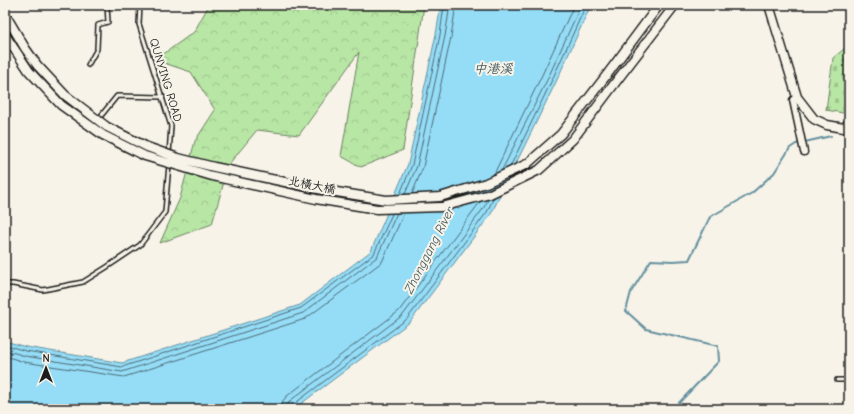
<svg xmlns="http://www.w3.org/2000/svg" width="854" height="414" font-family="'Comic Neue','LXGW WenKai TC',sans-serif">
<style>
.forest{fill:url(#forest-crowns);stroke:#6a8160}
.cemetery{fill:url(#cemetery-stones);stroke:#6a8160}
.water{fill:#95ddf7;stroke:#65909f}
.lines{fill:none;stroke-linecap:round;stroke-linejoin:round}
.shore{stroke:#4c6974;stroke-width:1}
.stream{stroke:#65909f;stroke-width:2}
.lane-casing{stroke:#1c1c1c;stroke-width:6}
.street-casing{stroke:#1c1c1c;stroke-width:9}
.secondary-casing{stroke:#1c1c1c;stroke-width:11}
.lane{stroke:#f7f3e8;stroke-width:3}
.street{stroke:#f7f3e8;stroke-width:6}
.secondary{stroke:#f7f3e8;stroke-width:8}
.secondary-bridge-casing{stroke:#1c1c1c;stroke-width:11;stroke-linecap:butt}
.secondary-bridge{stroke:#f7f3e8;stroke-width:8}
.labels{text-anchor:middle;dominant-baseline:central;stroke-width:4;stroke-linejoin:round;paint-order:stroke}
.street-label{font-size:12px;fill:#1c1c1c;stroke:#f7f3e8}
.water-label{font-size:13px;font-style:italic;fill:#40565e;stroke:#f7f3e8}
</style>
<defs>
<pattern id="forest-crowns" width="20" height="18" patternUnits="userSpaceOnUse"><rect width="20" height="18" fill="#b8e6a5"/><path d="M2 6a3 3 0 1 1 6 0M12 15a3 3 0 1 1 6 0" fill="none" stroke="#9ec58d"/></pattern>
<pattern id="cemetery-stones" width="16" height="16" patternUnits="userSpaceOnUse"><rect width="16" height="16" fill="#b8e6a5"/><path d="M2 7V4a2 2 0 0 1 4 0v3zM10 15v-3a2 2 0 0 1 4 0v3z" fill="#9ec58d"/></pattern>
</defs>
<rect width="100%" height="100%" fill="#f7f3e8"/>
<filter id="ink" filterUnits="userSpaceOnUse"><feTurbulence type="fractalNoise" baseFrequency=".025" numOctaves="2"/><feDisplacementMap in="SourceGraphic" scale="8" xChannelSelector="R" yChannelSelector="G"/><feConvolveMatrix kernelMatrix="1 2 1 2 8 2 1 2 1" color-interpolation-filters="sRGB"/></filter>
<g filter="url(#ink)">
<path class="forest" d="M209 5H424L403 150 361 167 341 156 359 52 299 135 257 130 229 164 212 224 160 243 180 198 195 141 215 110 191 72 155 60 194 32Z"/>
<path class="cemetery" d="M849 45V114L826 110 833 58Z"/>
<path class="water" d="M441 5H591L556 82 491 214 410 322 294 409H5V341L26 347 122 363 300 305 371 251 408 164 436 34Z"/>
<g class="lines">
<path class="shore" d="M510 167 552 80 586 5
M502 170 548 78 581 5
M494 174 542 75 574 5
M400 194 412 165 440 35 444 5
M405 194 417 166 445 36 450 5
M412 194 423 167 451 37 456 5
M5 345 26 351 122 367 301 308 374 254 392 214
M5 350 25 356 122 372 303 313 377 257 397 213
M5 356 24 362 124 377 305 319 382 262 404 213
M281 409 282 402 287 396 399 311 480 202
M287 409 288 404 291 400 403 315 483 209 488 200
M292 409 294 404 407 319 487 212 494 197"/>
<path class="stream" d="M673 409 719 361 718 346 646 329 626 311 631 292 651 260 673 261 689 260 710 217 752 193 774 173 790 148 796 144 831 136"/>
<g class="lane-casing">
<path id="lane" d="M140 5 139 24 171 126 169 154
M88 65 97 49 98 25 108 22 107 5
M100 117 117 96 163 97
M843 127 844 124 849 120
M5 284H13L43 290 83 282 107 267 140 245 165 212 169 164
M837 380H849"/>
</g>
<g class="street-casing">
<path id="street" d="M797 97 793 100 804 152"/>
</g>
<g class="secondary-casing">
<path id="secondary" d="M769 5 797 97 814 119 827 125 849 129
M609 72 659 5
M618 79 675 5"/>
</g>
<use href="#lane" class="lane"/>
<use href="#street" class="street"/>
<use href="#secondary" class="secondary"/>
<g class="secondary-bridge-casing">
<path id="secondary-bridge" d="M5 14 25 48 37 65 65 95 107 127 147 147 178 158 214 167 318 189 386 200 440 197 486 183 527 164 561 134 609 72
M5 35 29 71 61 105 103 135 145 156 212 176 316 199 377 209 442 207 490 194 539 170 573 139 618 79"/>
</g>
<use href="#secondary-bridge" class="secondary-bridge"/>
</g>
</g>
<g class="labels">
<g class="street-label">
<text transform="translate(166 80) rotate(73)">QUNYING ROAD</text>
<text transform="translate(312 185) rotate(11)">北橫大橋</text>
</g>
<g class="water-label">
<text x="493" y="68">中港溪</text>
<text transform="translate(429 250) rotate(-63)">Zhonggang River</text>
</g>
</g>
<rect width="854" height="414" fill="none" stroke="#f7f3e8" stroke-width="20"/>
<rect x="10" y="10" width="834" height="394" fill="none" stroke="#1c1c1c" stroke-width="1.5" filter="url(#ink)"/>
<g transform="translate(46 368)" stroke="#f7f3e8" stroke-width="3" paint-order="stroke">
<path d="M0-3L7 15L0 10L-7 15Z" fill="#1c1c1c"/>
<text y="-6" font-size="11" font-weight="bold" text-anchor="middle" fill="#1c1c1c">N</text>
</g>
</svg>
